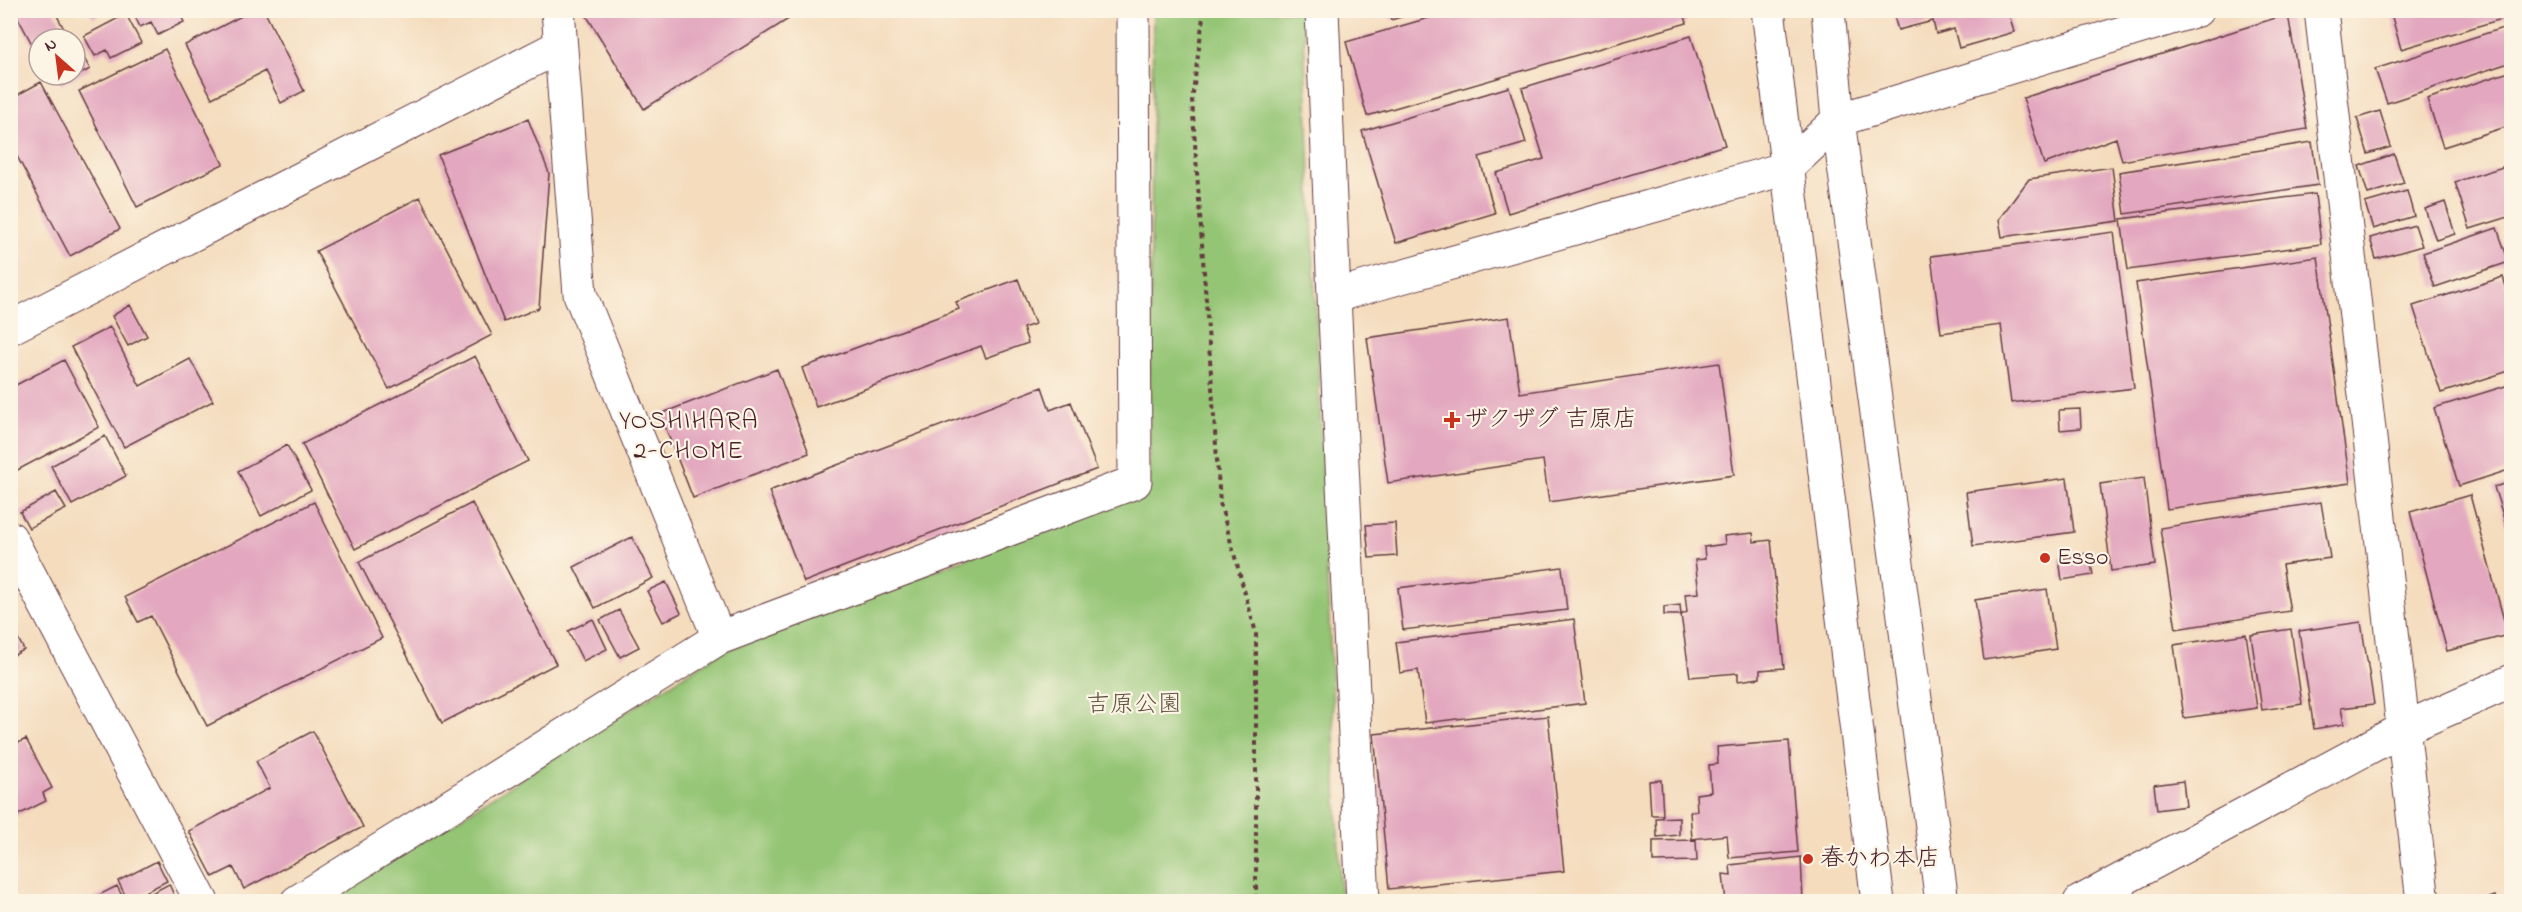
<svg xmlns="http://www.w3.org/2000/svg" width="2522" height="912" font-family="'Indie Flower','Klee One',sans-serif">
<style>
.green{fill:#94c575;stroke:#6f7250;stroke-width:1.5}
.building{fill:#e3a8bf}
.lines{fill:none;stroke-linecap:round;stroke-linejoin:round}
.minor-casing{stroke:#643b41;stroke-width:35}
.tertiary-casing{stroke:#643b41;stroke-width:35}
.path{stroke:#643b41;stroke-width:4;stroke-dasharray:4.5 4.5;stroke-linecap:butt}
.minor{stroke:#fff;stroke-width:33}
.tertiary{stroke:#fff;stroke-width:33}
.poi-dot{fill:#c8321e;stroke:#fcf5e5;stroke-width:2}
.labels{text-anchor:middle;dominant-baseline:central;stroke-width:4.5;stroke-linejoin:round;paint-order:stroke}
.poi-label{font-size:24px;fill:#4a1f2b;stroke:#fcf5e5;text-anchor:start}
.park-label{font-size:24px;fill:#605141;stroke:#fcf5e5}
.neighbourhood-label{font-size:26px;letter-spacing:1.5px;fill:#4a1f2b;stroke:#fcf5e5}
</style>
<rect width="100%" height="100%" fill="#fcf5e5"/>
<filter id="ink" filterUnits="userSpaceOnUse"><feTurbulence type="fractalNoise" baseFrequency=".0167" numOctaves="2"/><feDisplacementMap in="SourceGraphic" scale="12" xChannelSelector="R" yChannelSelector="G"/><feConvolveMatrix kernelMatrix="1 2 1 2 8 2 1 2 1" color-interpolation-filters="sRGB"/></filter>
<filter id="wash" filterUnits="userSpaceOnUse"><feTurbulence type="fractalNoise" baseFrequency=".008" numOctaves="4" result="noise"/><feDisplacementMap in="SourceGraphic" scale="24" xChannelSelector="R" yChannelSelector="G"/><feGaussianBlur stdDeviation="1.35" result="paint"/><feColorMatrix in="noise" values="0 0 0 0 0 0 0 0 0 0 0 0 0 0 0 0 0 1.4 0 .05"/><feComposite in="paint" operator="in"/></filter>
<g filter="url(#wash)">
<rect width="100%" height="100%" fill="#f4dcbd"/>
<path class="green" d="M1153 11H1303L1341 901 327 902 718 654 1149 488Z"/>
<g id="blocks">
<path class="building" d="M22 10H54L64 29 46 39H39V43L33 46 16 14Z
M89 10H108L93 18Z
M132 10H178L184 22 158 35 151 22 140 27Z
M253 10H264L304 91 281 103 265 71 212 98 185 45Z
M583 10H803L644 109Z
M1389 10H1421V11L1391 20Z
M1456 10H1683L1687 23 1367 116 1346 42Z
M1892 10H2018V11L2009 14 2014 32 1959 48 1954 29 1936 34 1933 21 1898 30Z
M2390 10H2512V16L2401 49Z
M126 14 141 43 111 58 107 50 95 56 84 36Z
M2288 14 2307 129 2122 161 2116 138 2044 164 2023 98Z
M2512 25V62L2387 103 2375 69Z
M1691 36 1725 145 1508 213 1496 173 1544 159 1522 88Z
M75 42 90 69 61 85 55 75H75Z
M165 49 223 164 137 207 79 91Z
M2512 71V125L2443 147 2427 99Z
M41 82 120 229 70 256 10 143V99Z
M1509 87 1526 143 1479 157 1495 213 1396 243 1362 131Z
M2380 111 2391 147 2368 154 2357 118Z
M528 119 549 173 539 308 504 322 438 155Z
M2312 142 2318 185 2125 214 2119 172Z
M2394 154 2404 183 2368 194 2359 166Z
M2512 164V216L2470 229 2455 182Z
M2112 167 2119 221 2002 237 1999 219 2029 179Z
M2407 191 2414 216 2373 229 2365 203Z
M2315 194 2321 244 2128 270 2121 219Z
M420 197 492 335 389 389 316 251Z
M2445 202 2455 234 2436 240 2425 209Z
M2415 225 2422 246 2376 259 2370 238Z
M2497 228 2509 262 2435 287 2423 253Z
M2114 232 2134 388 2011 403 2001 325 1941 333 1931 256Z
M2318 257 2350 483 2167 509 2136 283Z
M2503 277 2512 305V370L2441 393 2413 306Z
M1018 279 1035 324 1023 328 1028 343 986 358 981 346 816 407 802 368 959 309 956 302Z
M130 305 147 336 128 346 112 316Z
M1509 317 1520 393 1719 363 1734 475 1549 502 1543 460 1388 483 1367 338Z
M110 327 140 386 190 359 213 401 124 447 71 347Z
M475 356 528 461 355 549 302 444Z
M64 360 99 427 10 474V388Z
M777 369 809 453 693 498 660 414Z
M2512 384V469L2459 486 2434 408Z
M1042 387 1050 410 1071 402 1097 469 804 582 769 491Z
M2080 409 2081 428 2060 430 2059 410Z
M105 436 126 476 72 505 51 466Z
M287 445 311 490 261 516 238 471Z
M2067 478 2074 532 1973 546 1966 492Z
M2144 478 2155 565 2111 571 2100 484Z
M2512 482V541H2511L2494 487Z
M56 492 66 509 29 528 20 512Z
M2470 495 2508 635 2447 651 2410 512Z
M314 502 382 638 207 726 151 616 138 622 125 597Z
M2321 502 2330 558 2282 565 2290 611 2176 629 2160 528Z
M472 503 556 664 442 723 359 562Z
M1395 523 1397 556 1369 558 1366 525Z
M1753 533 1754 542 1771 540 1784 668 1760 670V678L1738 681V673L1690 677 1681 615 1687 612 1685 594 1699 593 1695 560 1705 559 1704 547 1725 544 1724 536Z
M632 537 653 578 595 608 574 567Z
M2089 553 2093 575 2062 580 2059 559Z
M1562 567 1567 610 1403 630 1398 588Z
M666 582 681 613 663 622 647 591Z
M2047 589 2056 649 1984 660 1975 600Z
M1680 605 1681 615H1664V607Z
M619 610 639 647 620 657 600 620Z
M593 619 607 649 583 661 568 631Z
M1574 619 1585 703 1425 723 1418 670 1400 673 1396 642Z
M2361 622 2374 704 2341 708 2344 724 2314 729 2299 631Z
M10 623 24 650 10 657Z
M2291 629 2302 704 2262 710 2251 635Z
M2246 634 2257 708 2184 718 2174 645Z
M1548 716 1564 871 1389 889 1374 734Z
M313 731 363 827 244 889 233 867 213 877 189 831 270 788 256 761Z
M10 739 14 745 26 739 52 788 43 793 46 801 10 819Z
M1789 741 1798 852 1729 858 1727 835 1692 839 1690 812 1697 811 1696 794 1711 792 1709 765 1718 764 1717 747Z
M1661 780 1663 815H1651L1649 781Z
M2183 781 2186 806 2157 810 2154 785Z
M1679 817V835L1657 837 1656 818Z
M1696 840 1697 861 1653 862V841Z
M1801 857 1803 902H1726L1723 874 1731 875 1730 865Z
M157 861 167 881 128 901 118 881Z
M169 884 177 902H135Z
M117 886 125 902H97L95 897Z
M2495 896 2497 902H2481V901Z
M2396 897V902H2377V900Z"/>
</g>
</g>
<g filter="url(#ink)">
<use href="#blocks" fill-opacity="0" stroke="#643b41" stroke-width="1.5"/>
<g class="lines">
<g class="minor-casing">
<path id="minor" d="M558 10 580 294 719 638
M1322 10 1334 296
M2321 10 2423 902
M10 538 202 902
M297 902 719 638 1135 482 1133 10
M1363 902 1334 296 1787 168 1838 120 2197 10"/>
</g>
<g class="tertiary-casing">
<path id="tertiary" d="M1768 10 1878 902
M1828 10 1838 120 1942 902
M10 328 560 46
M2080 902 2403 729 2512 681"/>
</g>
<path class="path" d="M1204 10 1192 100 1220 503 1256 633V902"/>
<use href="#minor" class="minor"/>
<use href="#tertiary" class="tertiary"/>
</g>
</g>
<g class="poi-dot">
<path d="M1449 411h6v6h6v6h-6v6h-6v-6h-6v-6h6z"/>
<circle cx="2045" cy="558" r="6"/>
<circle cx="1808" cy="859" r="6"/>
</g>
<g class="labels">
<g class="poi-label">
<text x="1464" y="420">ザクザグ 吉原店</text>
<text x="2057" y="558">Esso</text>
<text x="1820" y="859">春かわ本店</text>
</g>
<g class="park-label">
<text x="1134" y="705">吉原公園</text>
</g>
<g class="neighbourhood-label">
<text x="689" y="422">YOSHIHARA<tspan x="689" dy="30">2-CHOME</tspan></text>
</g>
</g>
<rect width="2522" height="912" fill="none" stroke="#fcf5e5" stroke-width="36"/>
<g transform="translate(57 57) rotate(332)"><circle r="28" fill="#fcf5e5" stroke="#b59f9b" stroke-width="1.5"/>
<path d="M0-4.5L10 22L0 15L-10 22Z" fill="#c8321e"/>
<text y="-9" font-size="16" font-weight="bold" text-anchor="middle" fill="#4a1f2b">N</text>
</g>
</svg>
